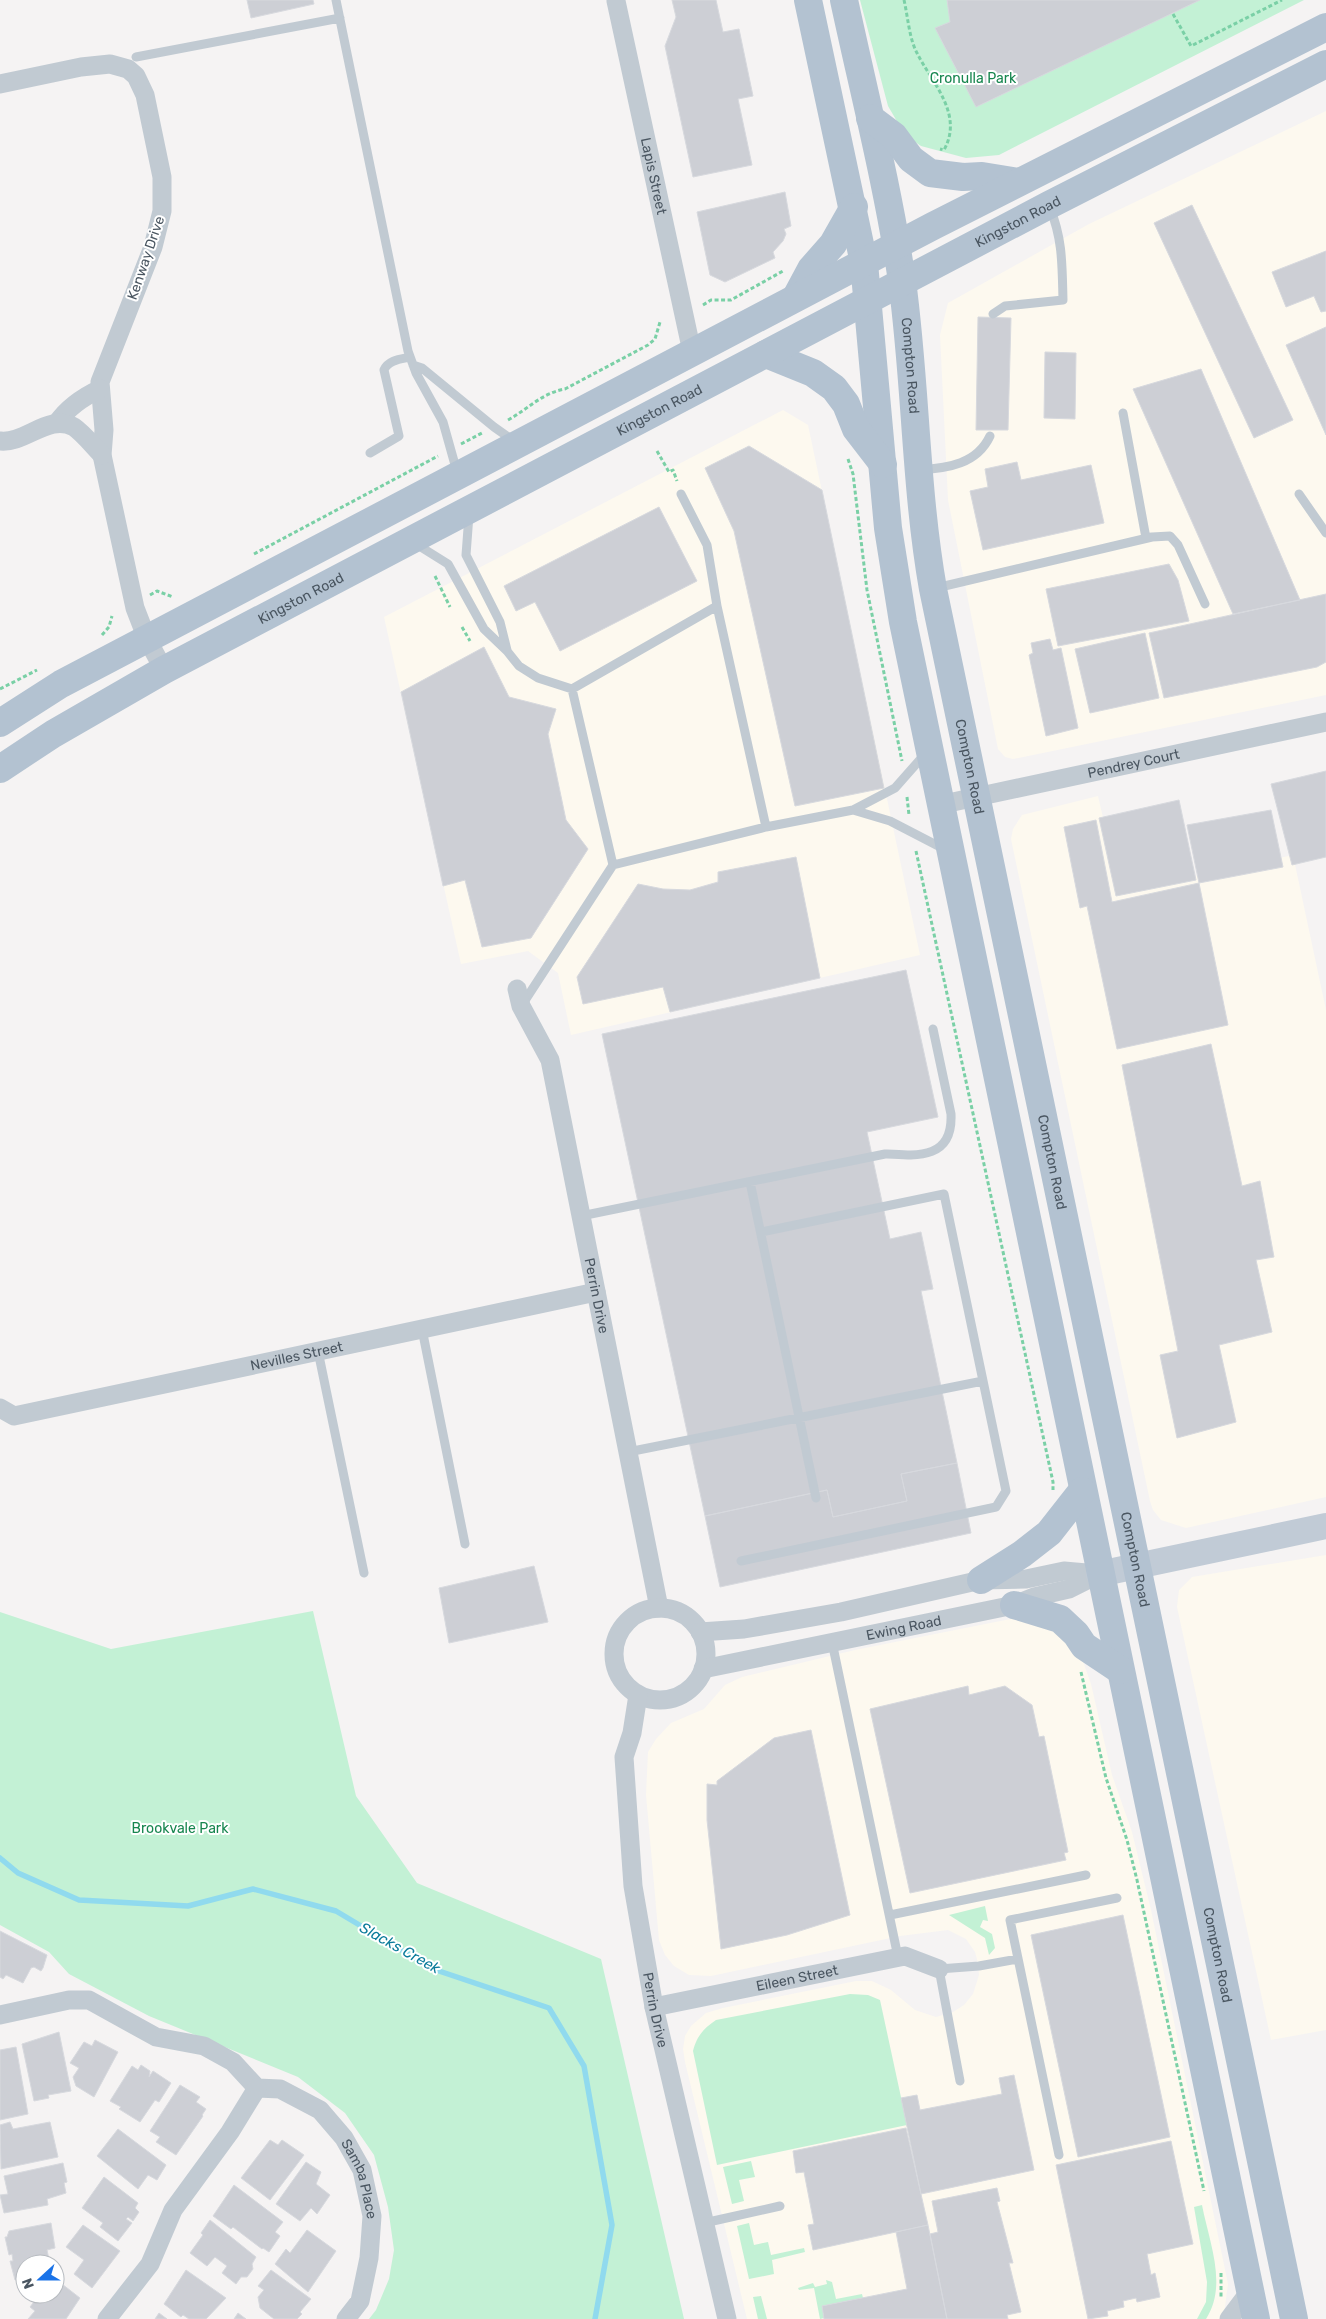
<svg xmlns="http://www.w3.org/2000/svg" width="1326" height="2319" font-family="Rubik,sans-serif">
<style>
.commercial{fill:#fdf9ef}
.green{fill:#c3f1d5}
.lines{fill:none;stroke-linecap:round;stroke-linejoin:round}
.stream{stroke:#90daee;stroke-width:5.5}
.building{fill:#cdcfd5;stroke:#d7d9de}
.path{stroke:#7ad0a6;stroke-width:3;stroke-dasharray:4 2.5;stroke-linecap:butt}
.lane{stroke:#c1cad2;stroke-width:9}
.street{stroke:#c1cad2;stroke-width:19}
.secondary{stroke:#c1cbd6;stroke-width:26}
.primary{stroke:#b3c2d1;stroke-width:28}
.labels{text-anchor:middle;dominant-baseline:central;stroke-width:4;stroke-linejoin:round;paint-order:stroke}
.park-label{font-size:14px;fill:#17864f;stroke:#fff}
.street-label{font-size:14px;fill:#4a5661;stroke:#fff}
.water-label{font-size:15px;font-style:italic;fill:#0c7c9b;stroke:#fff}
</style>
<rect width="100%" height="100%" fill="#f5f3f3"/>
<path class="commercial" d="M1326 111V695L1013 759 1005 757 998 749 948 500 940 335 948 303 1089 224Z
M783 410 808 425 920 955 571 1035 558 973 528 951 461 964 384 617Z
M1098 796 1120 892 1293 855 1326 1010V1497L1186 1528 1161 1520 1153 1510 1150 1501 1011 839 1013 829 1022 815Z
M1326 1555V2030L1271 2040 1177 1607 1179 1590 1192 1577Z
M1031 1615 1079 1650 1091 1684 1112 1775 1132 1832 1151 1910 1228 2284 1224 2314 1221 2319H747L685 2062 683 2049 685 2036 691 2026 706 2013 723 2008 856 1981H872L891 1990 915 2010 936 2017 953 2012 964 2005 973 1994 979 1975 978 1963 975 1952 966 1939 948 1930 900 1936 711 1976 689 1975 674 1966 665 1955 659 1940 646 1795 648 1752 656 1739 671 1723 704 1709 725 1685 742 1677 855 1650Z"/>
<path class="green" d="M860 0H1304L999 155 966 158 921 146 905 135 888 106Z
M313 1611 356 1796 417 1883 601 1959 684 2319H369L376 2310 389 2279 394 2250 388 2207 374 2155 345 2113 298 2077 149 2016 69 1974 49 1952 0 1925V1612L111 1649Z
M985 1906 988 1921 983 1920 980 1927 992 1934 995 1948 989 1955 985 1938 949 1915Z
M850 1994 868 1995 880 2000 907 2125 717 2165 693 2051C697 2036 703 2029 716 2020Z
M751 2161 755 2177 739 2180 744 2201 732 2204 723 2167Z
M1202 2205C1209 2242 1228 2285 1206 2319H1197L1206 2302 1207 2282 1194 2207Z
M749 2223 754 2245 768 2242 771 2255 804 2248 805 2252 772 2260 774 2274 749 2279 737 2226Z
M826 2280 832 2282 836 2299 862 2294 863 2298 822 2306 824 2318 820 2319 814 2288 799 2290 798 2288 813 2283 815 2287 827 2284Z
M761 2296 767 2319H758L753 2297Z"/>
<g class="lines">
<path class="stream" d="M0 1858 18 1873 79 1900 188 1906 253 1889 336 1911 433 1969 549 2008 584 2066 612 2225 595 2319"/>
</g>
<path class="building" d="M247 0H313L314 4 251 18Z
M672 0H716L723 32 739 29 753 96 738 99 752 165 693 177 665 46 676 17Z
M947 0H1200L976 107 935 28 950 22Z
M785 192 791 226 784 229 786 234 783 241 773 252 775 258 725 282 710 275 697 212Z
M1192 205 1293 420 1254 438 1154 223Z
M1326 251V311L1321 312 1314 296 1286 307 1272 272Z
M978 317 1011 318 1008 430H976Z
M1326 327V435L1286 345Z
M1045 352 1076 353 1075 419 1044 418Z
M1201 369 1300 600 1233 614 1133 389Z
M749 446 822 490 884 788 795 806 734 531 705 468Z
M1017 462 1021 480 1091 465 1104 523 983 550 970 491 988 487 985 469Z
M659 507 697 581 560 651 535 602 516 611 504 586Z
M1169 564 1178 580 1189 621 1058 646 1046 589Z
M1326 594V662L1317 667 1164 698 1149 633Z
M1145 633 1159 698 1090 713 1075 649Z
M1050 639 1053 650 1061 648 1078 728 1046 736 1029 655 1033 653 1031 643Z
M484 647 509 697 556 709 548 734 566 820 588 849 531 938 482 947 465 880 443 886 401 692Z
M1326 771V857L1292 865 1271 784Z
M1179 800 1196 880 1116 896 1099 818Z
M1271 810 1283 867 1199 883 1187 825Z
M1096 820 1112 902 1199 883 1228 1025 1117 1049 1087 906 1080 908 1064 827Z
M796 857 820 978 670 1012 663 987 583 1004 577 977 638 884 663 889 690 890 718 882V872Z
M906 970 938 1117 867 1132 890 1239 921 1232 933 1289 921 1291 957 1463 901 1474 907 1501 833 1517 827 1490 705 1516 602 1034Z
M1211 1044 1242 1186 1260 1181 1274 1257 1256 1260 1272 1332 1219 1345 1236 1422 1177 1438 1160 1355 1178 1351 1122 1065Z
M957 1463 971 1533 720 1587 705 1516 827 1490 833 1517 907 1501 901 1474Z
M534 1566 548 1622 449 1643 439 1588Z
M968 1686 969 1695 1005 1686 1032 1705 1039 1737 1044 1736 1068 1852 1064 1853 1066 1860 910 1893 870 1709Z
M811 1730 850 1915 787 1935 721 1949 707 1820V1784L717 1785V1781L774 1738Z
M1123 1915 1170 2137 1078 2157 1031 1935Z
M0 1931 47 1955 43 1968 41 1971 34 1967 31 1968 23 1983 6 1975 3 1979 0 1977Z
M59 2032 71 2091 48 2095 49 2098 34 2101 22 2044Z
M95 2040 118 2052 94 2097 76 2086 73 2077 79 2068 70 2063 84 2042 92 2046Z
M16 2047 28 2114 0 2120V2050Z
M141 2065 150 2071 149 2077 153 2071 171 2083 159 2102 155 2100 140 2122 119 2109 121 2107 110 2101 132 2066 138 2070Z
M1014 2075 1034 2170 921 2194 901 2098 917 2095 920 2110 1002 2094 999 2078Z
M180 2085 200 2097 196 2102 206 2109 202 2115 203 2116 176 2155 156 2142 160 2137 150 2131Z
M10 2122 13 2129 50 2122 58 2157 1 2169 0 2125Z
M906 2128 928 2225 813 2250 808 2225 814 2224 804 2172 796 2173 793 2151Z
M118 2129 166 2165 157 2180 148 2175 138 2189 97 2156Z
M270 2140 278 2145 282 2140 304 2155 270 2200 241 2178Z
M1171 2141 1193 2244 1147 2254 1151 2275 1155 2273 1160 2297 1137 2302 1136 2298 1123 2301 1124 2307 1107 2311 1108 2316 1088 2319 1056 2165Z
M306 2162 321 2172 316 2184 330 2195 317 2214 311 2208 300 2221 276 2204Z
M63 2163 67 2182 64 2183 66 2193 47 2199 48 2205 4 2213 0 2195 8 2194 4 2176Z
M104 2177 138 2203 135 2208 139 2212 133 2221 128 2217 126 2219 132 2223 118 2241 100 2227 103 2223 82 2208Z
M234 2185 283 2222 275 2232 280 2236 269 2252 263 2248 262 2249 233 2227 231 2229 213 2216Z
M997 2188 1000 2201 997 2202 1013 2263H1009L1021 2312 1007 2315 1008 2319H947L930 2234 938 2232 932 2201Z
M210 2220 256 2257 252 2264 253 2269 247 2277H241L236 2284 222 2273 227 2266 215 2257 207 2266 190 2253 203 2235 201 2233Z
M51 2223 55 2248 47 2250 50 2264H25V2278L15 2280 10 2261H13L12 2254 9 2255 5 2237H7L9 2231Z
M83 2225 120 2251 92 2288 74 2274 84 2260 66 2247Z
M928 2225 947 2319H824L822 2306 907 2289 896 2232Z
M307 2230 336 2251 308 2292 275 2264 286 2249 290 2253Z
M186 2270 226 2298 206 2319H189L183 2315 181 2317 164 2304Z
M271 2270 311 2299 300 2312 302 2314 297 2319H274L260 2308 258 2297 264 2290 258 2286Z
M62 2284 80 2298 66 2319H28L35 2311 30 2307 40 2294H55V2288L58 2290Z
M159 2313 167 2319H155Z
M238 2313 246 2319H234Z"/>
<g class="lines">
<path class="path" d="M904 0C908 17 909 38 917 53 932 83 964 114 944 150L940 149
M1173 14 1191 46 1282 0
M703 305 711 300H731L783 271
M508 420C528 409 542 393 565 389L648 345 655 339 660 322
M461 444 482 433
M657 451 669 472 673 470 677 481
M848 459 853 474 867 590 902 761
M254 554 438 456
M435 576 450 607
M150 595 157 591 173 597
M462 627 470 641
M102 635 109 627 112 616
M0 689 37 670
M907 797 909 815
M916 851 1053 1482V1490
M1081 1672 1106 1778 1127 1840 1137 1880 1204 2191
M1221 2273V2297"/>
<path class="lane" d="M336 0 408 351 416 373 443 422 457 472
M136 57 340 18
M993 314 1005 306 1063 300C1062 266 1063 240 1050 208
M413 365 422 368 494 427 514 441
M1123 413 1146 538
M370 453 399 436 384 370C388 360 401 359 410 357
M920 470C948 468 977 464 990 436
M681 494 707 545 717 606 766 827
M1299 494 1326 533
M469 515 466 555 500 622 507 650
M416 544 448 564 484 629 507 651 519 666 538 678 572 689 717 606
M936 588 1152 537 1170 536 1178 545 1205 604
M572 689 613 865 766 827 853 810 895 788 925 754
M853 810 890 821 946 850
M522 1005 613 865
M750 1182 816 1498
M581 1216 885 1154C918 1156 953 1159 951 1114L933 1029
M422 1329 465 1544
M318 1351 364 1573
M628 1452 983 1381
M741 1561 996 1507 1006 1491 944 1194 761 1232
M832 1642 898 1957
M890 1915 1086 1875
M960 2081 939 1969 979 1966 1018 1959
M1059 2155 1010 1920 1117 1898
M704 2223 780 2206"/>
<g class="street">
<path id="s1" d="M616 1 692 352"/>
<path d="M0 84 81 67 110 64 128 69 136 76 145 95 162 177V211L153 247 100 382 104 430 102 455 135 608 147 639 164 670"/>
<path d="M57 423C68 407 83 397 100 389"/>
<path d="M0 441C25 444 49 413 74 427 84 434 93 446 102 455"/>
<path id="s2" d="M939 805 1326 722"/>
<path id="s3" d="M517 989 521 1006 550 1060 659 1608"/>
<path id="s4" d="M0 1408 14 1416 596 1292"/>
<circle cx="660" cy="1654" r="46"/>
<path d="M700 1632 744 1629 841 1612 981 1580 1026 1579 1064 1571 1098 1574"/>
<path id="s5" d="M703 1669 1014 1605 1034 1597 1069 1589 1099 1574"/>
<path id="s6" d="M638 1695 632 1733 624 1757 633 1886 654 2007 727 2319"/>
<path id="s7" d="M654 2007 905 1956 939 1969"/>
<path id="s8" d="M0 2015 69 2000H89L156 2037 204 2046 233 2062 257 2088 280 2089 320 2110 344 2138 362 2170 372 2216 369 2258 360 2301 346 2319"/>
<path d="M107 2319 150 2264 173 2210 230 2132 257 2088"/>
<path d="M1229 2319 1250 2291"/>
</g>
<path class="secondary" d="M1099 1574 1326 1526"/>
<g class="primary">
<path d="M808 0 864 263 888 528 903 622 1256 2319"/>
<path id="s9" d="M844 0C864 93 888 186 902 281 916 383 915 487 933 589L1294 2319"/>
<path d="M870 118 894 136 911 159 930 173 963 177 982 176 1019 182"/>
<path d="M796 297 811 269 833 244 854 207"/>
<path d="M766 354 813 373 834 388 846 404 856 429 883 464"/>
<path d="M0 723 61 684 933 226 1326 27"/>
<path id="s10" d="M0 769 53 734 164 670 1049 205 1326 64"/>
<path d="M981 1580 1022 1554 1049 1533 1082 1491"/>
<path d="M1014 1605 1060 1619 1076 1634 1084 1646 1120 1670"/>
</g>
</g>
<g class="labels">
<g class="park-label">
<text x="973" y="78">Cronulla Park</text>
<text x="180" y="1828">Brookvale Park</text>
</g>
<g class="street-label">
<text stroke="none"><textPath href="#s1" startOffset="179">Lapis Street</textPath></text>
<text stroke="none"><textPath href="#s10" startOffset="1156">Kingston Road</textPath></text>
<text transform="translate(146 258) rotate(-71)">Kenway Drive</text>
<text stroke="none"><textPath href="#s9" startOffset="372">Compton Road</textPath></text>
<text stroke="none"><textPath href="#s10" startOffset="751">Kingston Road</textPath></text>
<text stroke="none"><textPath href="#s10" startOffset="346">Kingston Road</textPath></text>
<text stroke="none"><textPath href="#s2" startOffset="199">Pendrey Court</textPath></text>
<text stroke="none"><textPath href="#s9" startOffset="778">Compton Road</textPath></text>
<text stroke="none"><textPath href="#s9" startOffset="1182">Compton Road</textPath></text>
<text stroke="none"><textPath href="#s3" startOffset="319">Perrin Drive</textPath></text>
<text stroke="none"><textPath href="#s4" startOffset="305">Nevilles Street</textPath></text>
<text stroke="none"><textPath href="#s9" startOffset="1588">Compton Road</textPath></text>
<text stroke="none"><textPath href="#s5" startOffset="205">Ewing Road</textPath></text>
<text stroke="none"><textPath href="#s9" startOffset="1992">Compton Road</textPath></text>
<text stroke="none"><textPath href="#s7" startOffset="146">Eileen Street</textPath></text>
<text stroke="none"><textPath href="#s6" startOffset="319">Perrin Drive</textPath></text>
<text stroke="none"><textPath href="#s8" startOffset="434">Samba Place</textPath></text>
</g>
<g class="water-label">
<text transform="translate(400 1948) rotate(29)">Slacks Creek</text>
</g>
</g>
<g transform="translate(40 2279) rotate(249)"><circle r="24" fill="#ffffff" stroke="#b7bbc0"/>
<path d="M0-4L9 19L0 12L-9 19Z" fill="#1a73e8"/>
<text y="-8" font-size="14" font-weight="bold" text-anchor="middle" fill="#4a5661">N</text>
</g>
</svg>
